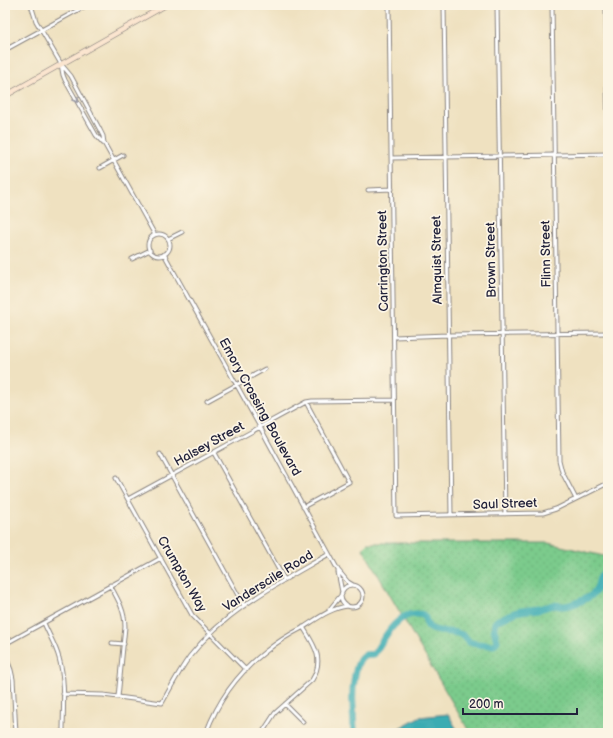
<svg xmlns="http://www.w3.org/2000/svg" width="613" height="738" font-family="'Balsamiq Sans',sans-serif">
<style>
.grass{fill:url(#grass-dots);stroke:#4f7664}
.water{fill:#3aacb2;stroke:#2e6776}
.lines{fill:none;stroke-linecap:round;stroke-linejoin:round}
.river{stroke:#3aacb2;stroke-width:7}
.street-casing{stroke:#88827e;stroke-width:5}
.secondary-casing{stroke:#88827e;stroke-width:6}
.street{stroke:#fff;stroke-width:3}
.secondary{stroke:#fbe5cf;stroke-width:4.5}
.oneway{stroke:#9c9ca7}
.labels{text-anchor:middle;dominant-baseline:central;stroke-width:3.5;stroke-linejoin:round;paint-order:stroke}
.street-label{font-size:13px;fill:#22223b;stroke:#fcf5e5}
</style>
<defs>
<pattern id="grass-dots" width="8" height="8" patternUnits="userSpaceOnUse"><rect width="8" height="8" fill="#7ccb8c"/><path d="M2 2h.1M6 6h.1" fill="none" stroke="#6bae7a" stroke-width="1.8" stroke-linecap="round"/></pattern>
</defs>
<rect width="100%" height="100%" fill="#fcf5e5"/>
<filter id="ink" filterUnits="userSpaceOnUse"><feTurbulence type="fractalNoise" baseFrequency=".025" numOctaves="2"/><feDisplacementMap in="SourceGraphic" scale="8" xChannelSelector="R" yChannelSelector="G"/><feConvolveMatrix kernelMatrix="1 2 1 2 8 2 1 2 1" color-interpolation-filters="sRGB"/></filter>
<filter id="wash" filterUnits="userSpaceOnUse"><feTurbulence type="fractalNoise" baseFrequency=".012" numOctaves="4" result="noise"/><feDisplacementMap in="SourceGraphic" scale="16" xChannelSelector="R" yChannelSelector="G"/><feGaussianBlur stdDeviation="0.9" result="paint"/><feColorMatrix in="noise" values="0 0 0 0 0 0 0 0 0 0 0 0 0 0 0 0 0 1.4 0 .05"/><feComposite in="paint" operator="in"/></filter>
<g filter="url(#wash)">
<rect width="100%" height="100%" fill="#efe1c0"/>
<path class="grass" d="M367 543H548L608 557V733H470L363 549Z"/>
<path class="water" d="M448 714 459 733H390L419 717Z"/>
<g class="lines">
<path class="river" d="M550 606C555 604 557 606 562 606 569 607 590 598 594 593 598 589 598 584 600 578 601 575 605 572 608 569
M354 733C354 724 353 714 353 705 352 695 354 659 365 655 367 654 371 655 374 654 383 640 397 612 417 614 418 614 421 614 423 615 427 618 425 625 430 628 438 633 448 631 457 633 460 634 463 635 465 637 467 639 467 640 469 642 475 644 488 645 494 645L497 641 494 629 495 623 498 620C505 618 510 614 517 612 526 609 536 611 546 607"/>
</g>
</g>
<g filter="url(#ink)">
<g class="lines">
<g class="street-casing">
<path id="street" d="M31 5 36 21 61 64 71 76 100 130 103 136 104 143 155 235
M389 5 396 516 543 513 556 509 608 483
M444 5 451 515
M497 5 505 514
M552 5 559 460 562 472 576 499
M606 5 608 146
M5 50 87 5
M61 64 63 75 65 80 96 135 103 143
M391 158 608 154
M100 168 123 155
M368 190 392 189
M148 245a11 11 0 1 1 22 0a11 11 0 1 1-22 0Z
M168 239 182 232
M164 254 260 427 338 570 348 582 353 585
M132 259 150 250
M394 337 448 335 608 333
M207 401 265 369
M214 453 284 579
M160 454 244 606
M116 478 192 615 246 670
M128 499 306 402 312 401 394 400
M303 507 349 482 306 402
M338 572 342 592
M110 585C118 599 125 611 125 627L118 697
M341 596a11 11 0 1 1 22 0a11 11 0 1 1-22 0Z
M329 610 342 594
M44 623C49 635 56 646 59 658 66 682 63 708 63 733
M112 643 124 644
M5 644 161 558
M5 655 11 670 13 679 16 733
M63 694 103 695 133 699 162 703C171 687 179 671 190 656 227 609 279 583 329 554
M285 704 303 722
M206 733C218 701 238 673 265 652 277 642 290 634 304 627 318 618 331 608 348 606
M262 733 275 713 312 680C325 659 314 645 303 627"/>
</g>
<g class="secondary-casing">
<path id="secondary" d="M5 96 166 5"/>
</g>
<use href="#street" class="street"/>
<use href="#secondary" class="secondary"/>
</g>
<defs><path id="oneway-chevron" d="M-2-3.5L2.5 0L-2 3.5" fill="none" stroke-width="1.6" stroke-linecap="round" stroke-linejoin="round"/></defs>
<use class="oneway" href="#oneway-chevron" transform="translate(76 100) rotate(61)"/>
</g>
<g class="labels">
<g class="street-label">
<text transform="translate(546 254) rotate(-91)">Flinn Street</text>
<text transform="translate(437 260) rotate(-91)">Almquist Street</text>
<text transform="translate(491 260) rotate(-91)">Brown Street</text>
<text transform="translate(383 261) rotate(-91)">Carrington Street</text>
<text transform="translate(260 407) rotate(61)">Emory Crossing Boulevard</text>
<text transform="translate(209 444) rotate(-29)">Halsey Street</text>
<text transform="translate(505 504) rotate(-2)">Saul Street</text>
<text transform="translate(182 574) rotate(60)">Crumpton Way</text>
<text transform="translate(268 581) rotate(-32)">Vanderscile Road</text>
</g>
</g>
<rect width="613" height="738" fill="none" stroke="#fcf5e5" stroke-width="20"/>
<path d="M463 708v6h114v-6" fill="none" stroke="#22223b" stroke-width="2"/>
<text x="469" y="708" font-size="12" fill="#22223b" stroke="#fcf5e5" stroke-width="3" paint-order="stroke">200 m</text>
</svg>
